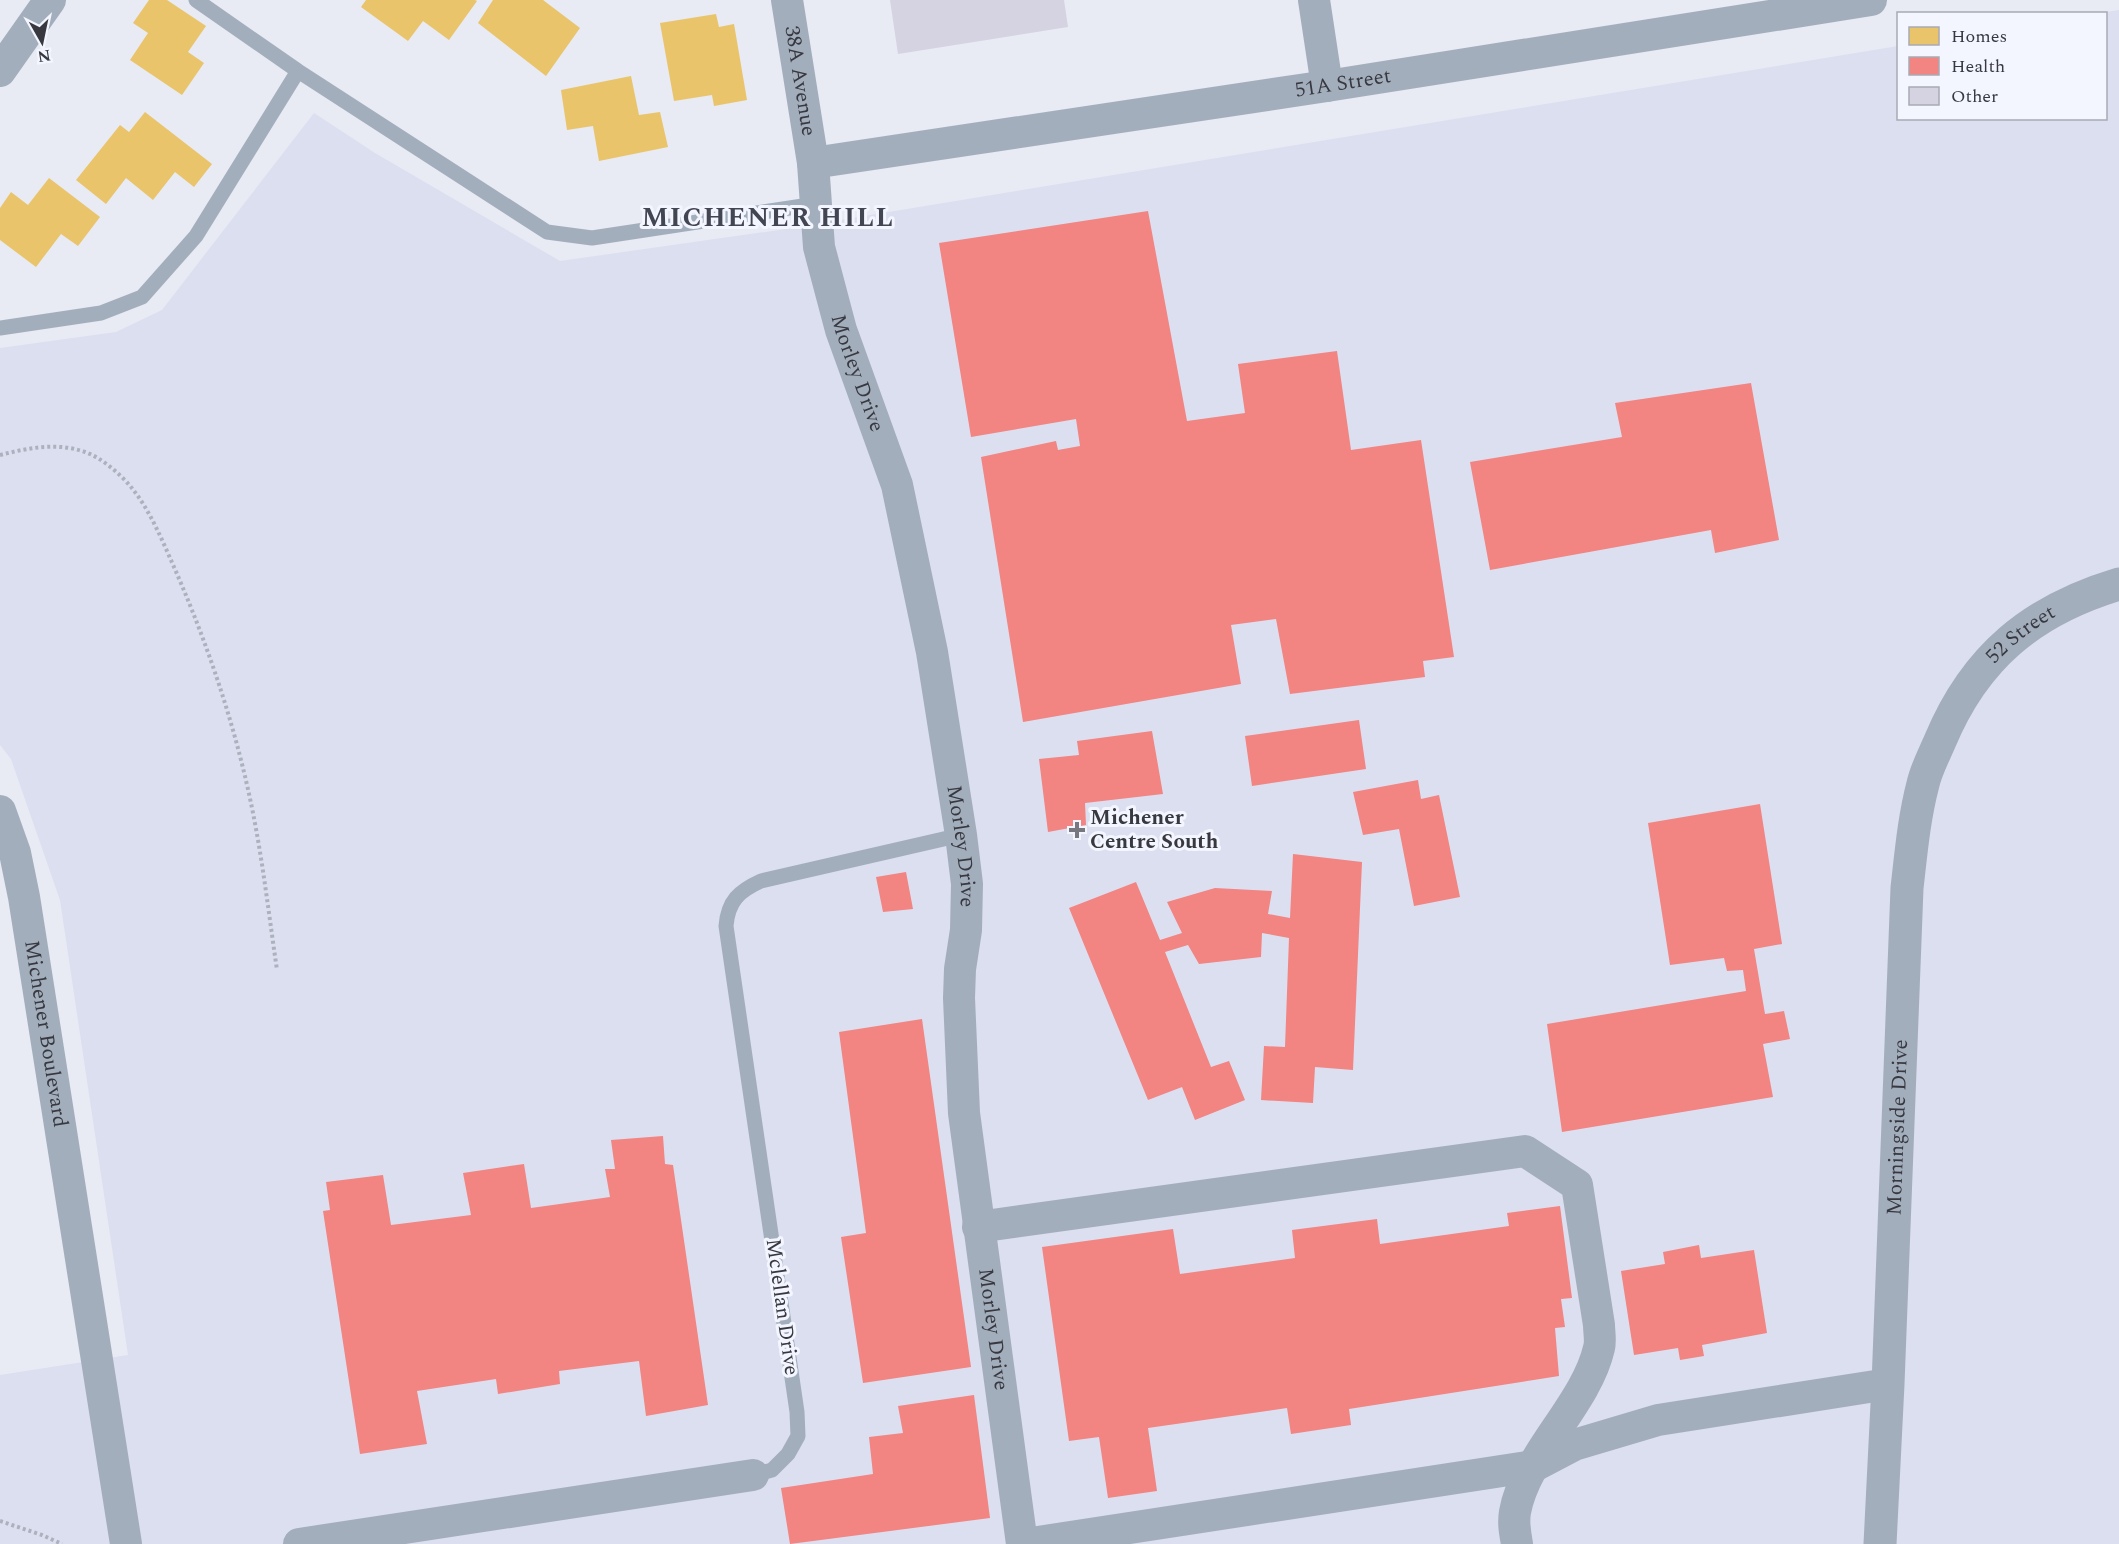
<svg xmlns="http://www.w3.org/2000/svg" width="2119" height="1544" font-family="Spectral,serif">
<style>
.built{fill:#dcdff0}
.homes{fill:#e9c46a}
.health{fill:#f28482}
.building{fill:#d5d2e1}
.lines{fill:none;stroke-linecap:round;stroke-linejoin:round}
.path{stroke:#abb2bd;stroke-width:4;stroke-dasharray:3 3;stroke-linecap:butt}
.service{stroke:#a3aebd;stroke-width:15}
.minor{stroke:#a3aebd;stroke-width:32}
.tertiary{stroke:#a3aebd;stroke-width:33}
.poi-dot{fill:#76777f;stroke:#f3f5ff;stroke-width:2}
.labels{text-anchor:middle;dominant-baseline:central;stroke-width:6;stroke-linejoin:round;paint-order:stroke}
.street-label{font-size:21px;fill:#383940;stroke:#f3f5ff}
.poi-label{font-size:21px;font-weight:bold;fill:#383940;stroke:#f3f5ff;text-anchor:start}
.district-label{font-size:27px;font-weight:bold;letter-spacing:1.5px;fill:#424552;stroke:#f3f5ff}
</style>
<rect width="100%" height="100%" fill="#e8eaf4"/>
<path class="built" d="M2119 10V1544H0V1375L128 1355 60 900 11 759 0 745V348L116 332 162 310 314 113 375 153 560 261 779 230 1898 46V118H2106V14L2100 13Z"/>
<path class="homes" d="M149 0H167L206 26 188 52 204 63 182 95 130 60 148 33 133 23Z
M366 0H475L477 1 449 40 423 21 408 41 361 7Z
M493 0H543L580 28 546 76 478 23Z
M716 14 719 27 734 24 747 100 714 106 712 95 674 101 660 23Z
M631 76 639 115 660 112 668 147 599 161 593 126 567 130 561 90Z
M145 112 212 164 194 187 175 172 153 200 126 178 106 204 76 180 120 125 129 132Z
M49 178 100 217 78 246 61 234 36 267 0 240V208L11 192 28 205Z"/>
<path class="health" d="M1148 211 1187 421 1245 413 1238 364 1337 351 1351 450 1421 440 1454 657 1423 661 1425 677 1290 694 1276 619 1231 625 1241 684 1023 722 981 457 1056 441 1058 450 1080 446 1076 419 971 437 939 243Z
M1751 383 1779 540 1715 553 1711 530 1490 570 1470 462 1622 437 1615 403Z
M1359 720 1366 769 1252 786 1245 736Z
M1152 731 1163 794 1085 803 1086 825 1048 832 1039 759 1079 755 1077 741Z
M1418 780 1421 799 1439 795 1460 897 1414 906 1399 829 1363 835 1353 792Z
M1760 804 1782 944 1754 949 1765 1014 1784 1011 1790 1039 1763 1044 1773 1097 1562 1132 1547 1024 1746 991 1743 970 1727 971 1724 958 1670 965 1648 823Z
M1293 854 1362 862 1353 1070 1315 1067 1313 1103 1261 1100 1264 1046 1285 1047 1289 938 1262 933 1261 957 1199 964 1188 945 1165 952 1211 1067 1229 1061 1245 1100 1195 1120 1182 1087 1148 1100 1069 908 1136 882 1160 940 1182 933 1167 902 1215 888 1272 891 1268 914 1290 918Z
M906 872 913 909 883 912 876 877Z
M922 1019 971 1367 863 1383 841 1237 866 1233 839 1032Z
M663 1136 665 1164 673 1165 708 1405 646 1416 639 1361 559 1371 560 1384 498 1394 496 1379 417 1391 427 1444 360 1454 323 1211 330 1210 326 1182 383 1175 391 1225 471 1215 463 1173 524 1164 531 1208 610 1197 605 1169H615L611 1140Z
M1560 1206 1572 1298 1561 1299 1565 1327 1555 1328 1559 1376 1349 1409 1351 1425 1291 1434 1287 1408 1148 1428 1157 1491 1108 1498 1099 1437 1069 1441 1042 1247 1173 1229 1180 1274 1295 1258 1292 1230 1377 1219 1380 1244 1509 1226 1507 1213Z
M1699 1245 1701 1258 1754 1250 1767 1333 1702 1345 1704 1356 1680 1360 1678 1348 1634 1355 1621 1271 1665 1264 1663 1252Z
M974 1395 990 1518 790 1544 781 1488 873 1474 869 1437 903 1433 898 1406Z"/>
<path class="building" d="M890 0H1064L1068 27 898 54Z"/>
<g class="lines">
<path class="path" d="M0 455C28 448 57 442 85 452 102 458 119 473 131 487 150 510 162 540 174 567 208 645 235 725 252 808 263 862 269 916 277 970
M0 1521 42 1535 62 1544"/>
<path class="service" d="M196 0 298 71 547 232 592 238 816 204
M0 328 101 313 142 297 196 236 298 71
M753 1475 772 1470 788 1454 798 1436 797 1412 726 926C728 901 739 891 761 881L961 835"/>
<g class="minor">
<path id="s1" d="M787 0 813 163 819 247 841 330 897 485 932 652 961 835 967 884 966 930 960 969 959 998 964 1113 1022 1544"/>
<path d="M1314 0 1327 86"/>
<path d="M0 71 50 0"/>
<path id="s2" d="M813 163 1327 86 1871 0"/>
<path id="s3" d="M0 811 15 853 24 897 126 1544"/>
<path d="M978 1227 1525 1151 1577 1185 1599 1325C1599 1332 1601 1341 1599 1348 1586 1405 1525 1455 1515 1512 1513 1523 1515 1533 1517 1544"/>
<path d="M299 1544 753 1475"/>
<path d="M1025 1544 1534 1466 1574 1445 1658 1420 1888 1384"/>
</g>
<path class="tertiary" id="s4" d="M1880 1544 1888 1384 1907 888C1911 853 1914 818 1923 784 1926 770 1934 755 1940 741 1975 657 2032 610 2119 584"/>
</g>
<path class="poi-dot" d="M1074 821h6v6h6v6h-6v6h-6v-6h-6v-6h6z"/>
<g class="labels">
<g class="street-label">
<text stroke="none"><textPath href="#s1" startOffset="82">38A Avenue</textPath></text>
<text stroke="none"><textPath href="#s2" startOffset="536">51A Street</textPath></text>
<text stroke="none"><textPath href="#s1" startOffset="381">Morley Drive</textPath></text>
<text stroke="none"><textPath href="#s4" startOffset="944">52 Street</textPath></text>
<text stroke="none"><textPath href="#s1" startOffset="867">Morley Drive</textPath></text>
<text stroke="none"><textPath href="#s3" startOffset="228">Michener Boulevard</textPath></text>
<text stroke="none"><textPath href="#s4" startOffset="417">Morningside Drive</textPath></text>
<text transform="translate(782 1307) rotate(82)">Mclellan Drive</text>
<text stroke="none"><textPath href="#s1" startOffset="1353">Morley Drive</textPath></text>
</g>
<g class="poi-label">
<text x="1090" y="818">Michener<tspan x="1090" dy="24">Centre South</tspan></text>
</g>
<g class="district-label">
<text x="768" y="218">MICHENER HILL</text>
</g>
</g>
<rect x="1897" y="12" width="210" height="108" fill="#f3f5ff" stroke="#a8aab3" stroke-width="1.5"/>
<rect x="1909" y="27" width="30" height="18" fill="#e9c46a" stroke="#a8aab3" stroke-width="1.5"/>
<text x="1951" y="42" font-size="18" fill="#383940">Homes</text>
<rect x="1909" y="57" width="30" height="18" fill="#f28482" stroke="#a8aab3" stroke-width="1.5"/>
<text x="1951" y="72" font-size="18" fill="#383940">Health</text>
<rect x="1909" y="87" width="30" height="18" fill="#d5d2e1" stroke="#a8aab3" stroke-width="1.5"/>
<text x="1951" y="102" font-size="18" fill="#383940">Other</text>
<g transform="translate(42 42) rotate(171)" stroke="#f3f5ff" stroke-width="4.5" paint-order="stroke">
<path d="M0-4.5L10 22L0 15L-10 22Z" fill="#383940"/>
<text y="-9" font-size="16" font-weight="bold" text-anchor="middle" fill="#383940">N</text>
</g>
</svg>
